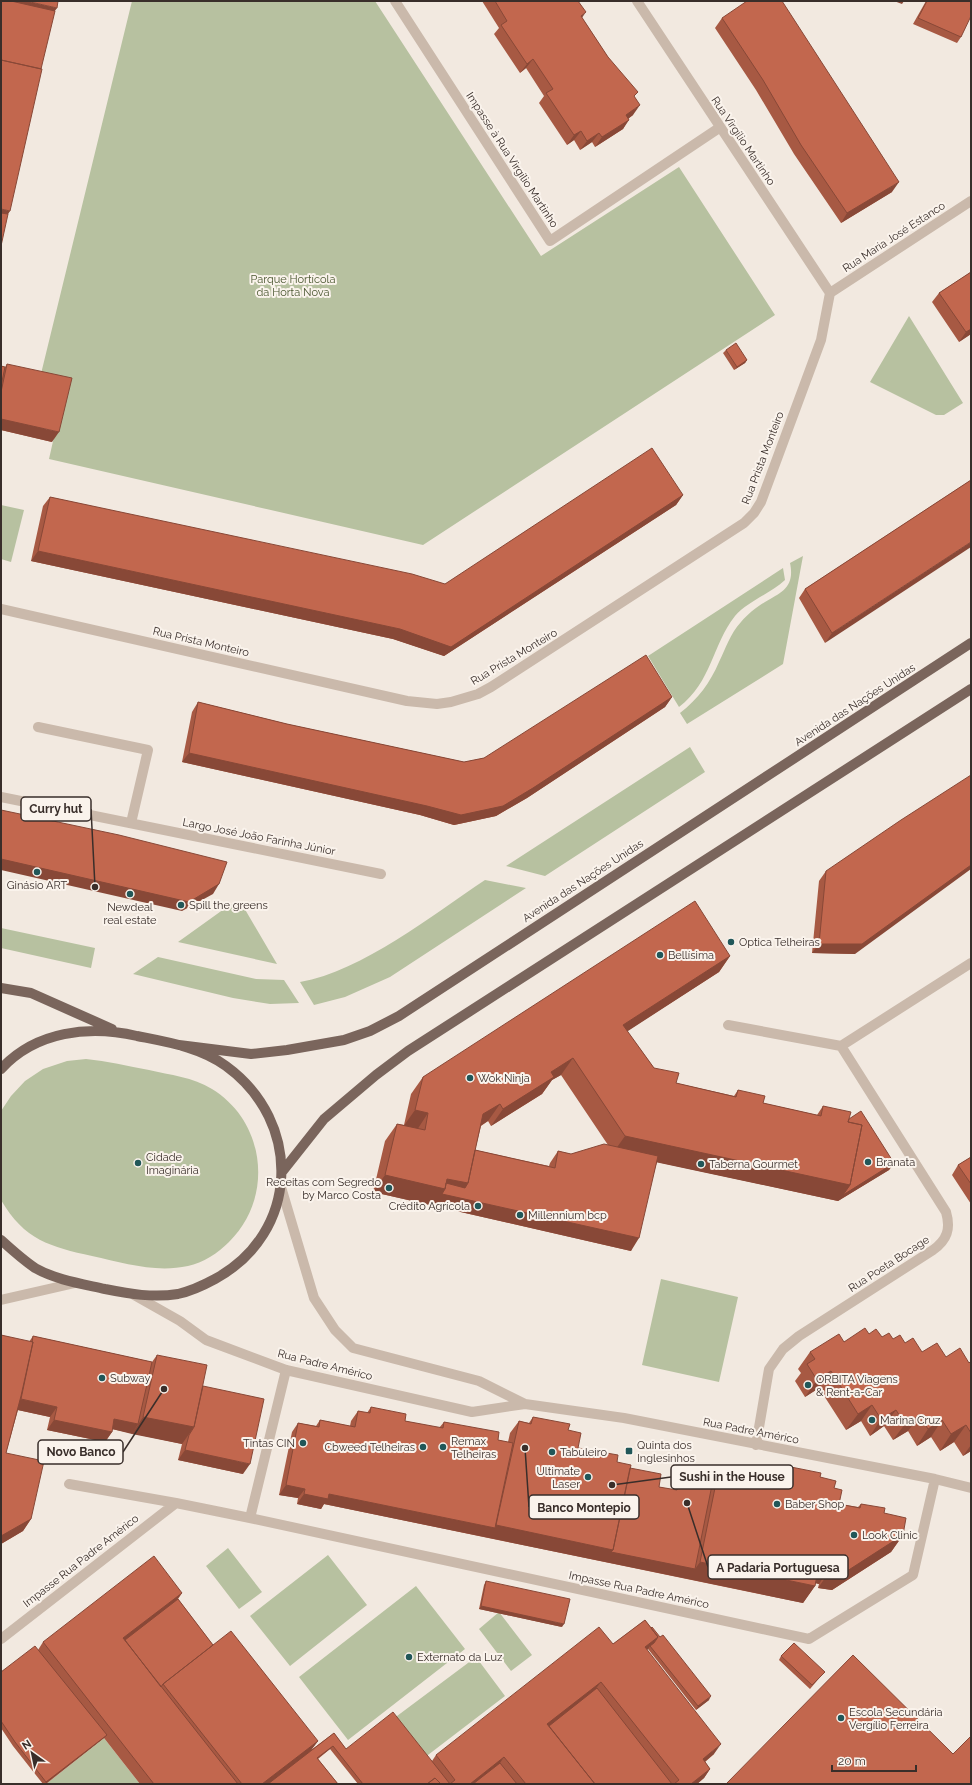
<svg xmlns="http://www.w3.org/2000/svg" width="972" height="1785" font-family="Raleway,sans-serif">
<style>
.green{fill:#b7c1a0}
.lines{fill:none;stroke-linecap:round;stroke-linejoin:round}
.minor{stroke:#cab9ab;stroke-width:10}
.major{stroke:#7a655c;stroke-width:10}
.wall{fill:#a75943;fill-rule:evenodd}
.shaded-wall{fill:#884837}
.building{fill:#c2674e;stroke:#884837}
.poi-dot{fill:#215759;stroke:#faf3ec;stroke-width:1.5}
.labels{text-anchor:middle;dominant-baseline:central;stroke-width:4;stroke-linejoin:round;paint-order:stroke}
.street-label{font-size:11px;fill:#392e2a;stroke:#faf3ec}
.park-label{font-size:11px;fill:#49562f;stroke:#faf3ec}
.poi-label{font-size:11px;fill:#392e2a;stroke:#faf3ec;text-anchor:start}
.leader{fill:none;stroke:#392e2a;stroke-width:1.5}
.callout-dot{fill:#392e2a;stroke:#faf3ec;stroke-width:1.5}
.callout{fill:#faf3ec;stroke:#392e2a;stroke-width:1.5}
.callout-label{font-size:12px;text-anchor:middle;font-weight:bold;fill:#392e2a}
</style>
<rect width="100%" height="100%" fill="#f2e9e0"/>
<path class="green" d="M132 1H375L541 256 679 167 775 315 423 545 49 459 65 388 39 382Z
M909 316 963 403 944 415H936L870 382Z
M1 505 24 510 11 562 1 559Z
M803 556 783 664 687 724 680 713C698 699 710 683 719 662 726 648 730 634 741 622 748 614 755 608 765 602 782 592 795 587 790 563Z
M783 568 785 580C770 594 748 601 735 616 712 645 712 682 679 707L648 656Z
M690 747 705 772 545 876 506 866Z
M485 880 526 888 390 977 345 997 314 1005 300 982C363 971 432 915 485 880Z
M231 904 243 906 277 964 178 942Z
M1 928 95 948 91 968 1 948Z
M158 957 256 979 284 980 299 1003 270 1004 233 998 133 974Z
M86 1059C107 1061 128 1066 149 1070 170 1075 193 1077 212 1089 266 1122 274 1198 229 1242 218 1253 203 1263 188 1266 155 1273 124 1263 92 1256 51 1247 24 1240 1 1200V1111L11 1096 25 1081 43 1069 67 1061Z
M661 1279 738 1297 719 1382 642 1365Z
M228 1548 262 1592 239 1609 206 1566Z
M328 1555 367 1605 290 1666 250 1616Z
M416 1586 465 1649 348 1740 299 1677Z
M499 1612 532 1655 511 1671 479 1629Z
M476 1657 505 1696 424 1758 393 1719Z
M104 1738 140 1784H46Z"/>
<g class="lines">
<path class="minor" d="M395 1 550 241 719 128
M637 1 830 293
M830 293 971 201
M1 609 407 701 437 704 451 702 478 694 491 687 744 523 754 513 761 502 821 340 830 293
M38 727 148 750 131 823
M1 797 381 874
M728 1025 841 1046 971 963
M281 1187 314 1298 335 1330 353 1348 479 1381 525 1404
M134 1295 180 1321 206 1340 286 1370 472 1412 525 1404 624 1418 935 1479 971 1488
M1 1300 75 1283
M756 1445 769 1369 783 1349 799 1336 933 1250C947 1240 951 1229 946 1212L841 1046
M69 1484 176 1503
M250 1518 809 1639 913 1575 935 1479
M1 1639 176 1503 250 1518 286 1370"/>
<path class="major" d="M1 988 31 993 112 1029
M179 1045 251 1054 287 1050 344 1040 370 1031 399 1016 971 643
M1 1069C36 1031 89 1025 137 1036 167 1042 200 1047 226 1066 303 1122 300 1233 215 1279 204 1285 191 1291 178 1294 153 1298 130 1294 105 1289 83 1284 56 1280 35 1268 23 1260 12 1250 1 1240
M282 1172 324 1119 376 1075 408 1051 971 689"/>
</g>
<path class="wall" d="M482 1H578L582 18 635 98 633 115 629 118 623 129 595 147 592 142 580 150 574 140 567 145 539 103 544 96 526 68 520 73 494 34 499 28Z
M926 1H971L961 37 957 43 913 24Z
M722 18 892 192 841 223 794 154 756 90 715 28Z
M971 272V334L959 342 932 302 939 293Z
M726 350 747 360 745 363 734 370 723 353Z
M7 364 52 442 1 430V366L5 367Z
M971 480 825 643 799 598 805 589Z
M683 495 676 505 444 656 393 639 31 561 43 506 50 497 445 584Z
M672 697 665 707 527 798 496 816 454 825 420 815 182 762 192 712 198 702 287 724 464 762 484 758Z
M826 871 855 954 812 953 819 881Z
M730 956 719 972 627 1031 654 1068 676 1083 734 1096 738 1090 763 1103 817 1115 823 1106 849 1119 894 1163 889 1170 838 1201 657 1162 631 1251 373 1192 385 1141 397 1124 404 1125 411 1094 423 1077ZM561 1075 608 1145 571 1154 558 1151 550 1163 549 1166 475 1150 481 1126 488 1121 491 1126 542 1094 552 1080Z
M971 1157V1204L952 1175 958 1165Z
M869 1334 905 1343 922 1352 969 1363 971 1361V1451L963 1456 954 1442 940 1451 931 1437 917 1446 908 1431 893 1440 884 1426 870 1436 861 1421 846 1430 819 1388 805 1397 795 1381 801 1373 798 1369 810 1352Z
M1 1335 29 1342 33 1336 152 1362 157 1355 203 1386 243 1474 178 1460 182 1444 112 1429V1432L105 1442 47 1430 50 1417 18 1410 6 1453 31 1519 23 1531 1 1544Z
M371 1407 405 1421 439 1428 444 1422 498 1440 508 1442 510 1433 519 1421 529 1423 533 1417 568 1430 578 1448 630 1468 659 1487 673 1490 680 1479 712 1485 717 1478 727 1480 730 1476 764 1482 774 1469 788 1472 791 1467 820 1477 834 1488 839 1504 858 1507 861 1504 884 1513 903 1535 891 1552 832 1590 818 1588 819 1584 815 1583V1586L803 1603 324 1504 321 1509 297 1504 298 1498 279 1495 292 1432 298 1423 316 1426 320 1420 350 1426 351 1421 358 1411 367 1413Z
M486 1581 562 1627 479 1609 484 1585Z
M182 1593 178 1599 213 1645 318 1741 311 1750 334 1733 346 1749 432 1761 436 1755 613 1644 645 1620 709 1700 696 1710 648 1649 647 1650 714 1754 705 1762 710 1769 704 1778 697 1784H358L330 1749 318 1759 338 1784H140L104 1738 46 1784H43L13 1746 1 1728V1672L38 1650 43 1642Z
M781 1656 822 1675 810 1689 779 1660Z"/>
<path class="shaded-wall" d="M1 1H26L57 8 50 18Z
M894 1H904L902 4Z
M586 12 579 22 581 16Z
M533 59 526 68 520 73 527 64Z
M640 105 633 115 620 125 626 115Z
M629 120 623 129 595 147 602 137Z
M581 131 574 140 567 145 574 135Z
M599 133 592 142 580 150 587 141Z
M899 182 892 192 841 223 847 213Z
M1 209 10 211 4 221 1 220Z
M971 329V334L959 342 966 332Z
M747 360 745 363 734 370 737 367Z
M1 419 59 432 52 442 1 430Z
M683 495 676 505 444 656 393 639 31 561 38 551 400 629Z
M971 542V547L825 643 832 633Z
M672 697 665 707 527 798 496 816 454 825 420 815 182 762 189 753 503 806Z
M1 859 219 884 213 894 182 911 1 870Z
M971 865V869L855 954 812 953 819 944Z
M730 956 719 972 611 1042 623 1025Z
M573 1058 561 1075 552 1080 542 1094 491 1126 503 1109 551 1072Z
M500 1104 488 1121 472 1131 483 1114Z
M415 1110 428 1113 417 1130 403 1127Z
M625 1136 894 1163 889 1170 838 1201 613 1153Z
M385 1175 447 1179 468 1183 639 1238 631 1251 373 1192Z
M831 1371 819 1388 805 1397 817 1380Z
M19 1399 57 1407 50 1417 13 1409Z
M872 1405 861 1421 846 1430 858 1414Z
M896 1410 884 1426 870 1436 881 1419Z
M920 1415 908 1431 893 1440 905 1424Z
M143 1417 194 1427 182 1444 132 1434Z
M114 1419 138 1424 132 1434 108 1428Z
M54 1420 112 1432 105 1442 47 1430Z
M942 1420 931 1437 917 1446 928 1429Z
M966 1425 954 1442 940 1451 951 1434Z
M971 1445V1451L963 1456Z
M185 1450 250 1464 243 1474 178 1460Z
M286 1485 305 1489 298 1498 279 1495Z
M304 1494H329L495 1528 496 1525 613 1550 695 1569 688 1579 324 1504 321 1509 297 1504Z
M31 1519 23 1531 1 1544V1536Z
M903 1535 891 1552 832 1590 818 1588 830 1571Z
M700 1562 815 1586 803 1603 688 1579Z
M819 1564 830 1567 819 1584 807 1581Z
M182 1593 175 1602 120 1646 123 1638Z
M481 1606 564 1624 562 1627 479 1609Z
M658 1637 651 1647 650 1646 648 1649 638 1657 645 1647Z
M601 1682 594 1691 544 1731 547 1724Z
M711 1696 709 1700 696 1710 698 1706Z
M107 1735 104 1738 45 1784 46 1782Z
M318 1741 309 1753 270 1784H262Z
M721 1744 714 1754 696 1769 703 1759Z
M333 1746 330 1749 314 1761 317 1758Z
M504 1757 498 1766 475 1784H470Z
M710 1769 704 1778 697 1784H691Z"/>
<path class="building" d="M1 1H11L55 11 41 69 1 60Z
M26 1H58L57 8Z
M495 1H578L586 12 581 16 608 57 638 92 634 96 640 105 626 115 629 120 602 137 599 133 587 141 581 131 574 135 546 93 553 89 533 59 527 64 501 25 507 21Z
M747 1H782L899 182 847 213 801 145 763 80 722 18Z
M927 1H971V16L961 37 918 18Z
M1 60 42 69 10 211 1 209Z
M1 213 8 214 1 246Z
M971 272V329L966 332 939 293Z
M736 343 747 360 737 367 726 350Z
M7 364 72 378 59 432 1 419V392Z
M1 366 5 367 1 386Z
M652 448 683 495 451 647 400 629 38 551 50 497 412 574 445 584Z
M971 480V542L832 633 805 589Z
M646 655 672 697 533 788 503 806 461 815 427 806 189 753 198 702 287 724 464 762 484 758Z
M971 775V865L862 944H819L826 871 901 820Z
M1 810 20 814 119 835 227 862 219 884 189 902 1 859Z
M695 901 730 956 623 1025 654 1068 679 1073 676 1083 736 1097 738 1090 765 1096 763 1103 821 1116 823 1106 851 1112 848 1122 862 1125 850 1185 625 1136 573 1058 551 1072 554 1077 503 1109 500 1104 483 1114 468 1183 447 1179 445 1189 385 1175 397 1124 425 1130 428 1113 415 1110 423 1077Z
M861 1111 894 1163 843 1195 850 1185 862 1125 848 1122 849 1119Z
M604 1144 658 1156 639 1238 442 1194 445 1189 446 1183 465 1188 468 1183 475 1150 555 1168 558 1151 571 1154Z
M971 1157V1184L958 1165Z
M865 1328 869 1334 876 1329 882 1337 889 1333 893 1339 900 1335 905 1343 913 1338 922 1352 937 1343 946 1357 960 1348 969 1363 971 1361V1433L966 1425 951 1434 942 1420 928 1429 920 1415 905 1424 896 1410 881 1419 872 1405 858 1414 831 1371 817 1380 807 1364 815 1359 810 1352 839 1334 844 1342Z
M1 1335 33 1342 21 1396 6 1453 44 1461 31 1519 1 1536Z
M33 1336 152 1362 138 1424 114 1419 112 1432 54 1420 57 1407 21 1399 33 1342H32Z
M157 1355 207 1365 194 1427 143 1417Z
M203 1386 264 1399 250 1464 185 1450 189 1435 194 1427Z
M371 1407 406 1414 405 1421 443 1428 444 1422 499 1432 498 1440 513 1443 495 1528 329 1494 328 1499 304 1494 305 1489 286 1485 298 1423 319 1427 320 1420 355 1427 358 1411 370 1413Z
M533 1417 570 1424 568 1430 581 1433 578 1448 618 1455 617 1462 631 1465 613 1550 496 1525 519 1421 531 1424Z
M791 1467 821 1473 820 1477 836 1481 834 1488 842 1490 839 1504 860 1508 861 1504 885 1508 884 1513 906 1518 903 1535 844 1573 830 1571V1567L819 1564 815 1586 700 1562 717 1478 730 1480V1476L771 1484 774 1469 790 1472Z
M630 1468 661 1474 659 1487 677 1490 680 1479 712 1485 695 1569 611 1552 613 1550Z
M154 1556 182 1593 123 1638 238 1784H154L43 1642Z
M486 1581 570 1599 564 1624 481 1606Z
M178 1599 213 1645 163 1684 161 1687 125 1640Z
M645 1620 658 1637 645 1647 721 1744 703 1759 710 1769 691 1784H674L679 1780 601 1682 547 1724 595 1784H526L504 1757 470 1784H450L455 1780 436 1755 599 1627 613 1644Z
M652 1627 660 1637 663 1635 711 1696 698 1706 650 1646 654 1643 658 1637 651 1628Z
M231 1631 318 1741 262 1784H242L163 1684Z
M794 1643 825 1672 812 1685 781 1656Z
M35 1646 107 1735 46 1782 15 1742 1 1721V1672Z
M853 1655 953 1754 970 1737H971V1784H726Z
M597 1688 672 1784H595L549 1726Z
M393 1712 450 1784H441L435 1778 427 1784H363L333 1746 317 1758 338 1784H268L334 1733 346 1749Z
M500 1763 517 1784H473Z
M435 1778 441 1784H427Z"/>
<g class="poi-dot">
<circle cx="37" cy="872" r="4"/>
<circle cx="130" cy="894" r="4"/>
<circle cx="181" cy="905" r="4"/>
<circle cx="731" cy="942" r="4"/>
<circle cx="660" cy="955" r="4"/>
<circle cx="470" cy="1078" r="4"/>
<circle cx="868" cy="1162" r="4"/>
<circle cx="138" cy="1163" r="4"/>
<circle cx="701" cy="1164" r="4"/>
<circle cx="389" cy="1188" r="4"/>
<circle cx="478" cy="1206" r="4"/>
<circle cx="520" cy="1215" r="4"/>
<circle cx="102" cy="1378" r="4"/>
<circle cx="808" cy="1385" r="4"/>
<circle cx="872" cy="1420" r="4"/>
<circle cx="303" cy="1443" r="4"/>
<circle cx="423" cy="1447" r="4"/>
<circle cx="443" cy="1447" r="4"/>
<rect x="625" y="1447" width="8" height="8" rx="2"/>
<circle cx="552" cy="1452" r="4"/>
<circle cx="588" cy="1477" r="4"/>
<circle cx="777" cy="1504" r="4"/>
<circle cx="854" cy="1535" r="4"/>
<circle cx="409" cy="1657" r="4"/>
<circle cx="841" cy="1718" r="4"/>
</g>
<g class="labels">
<g class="street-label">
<text transform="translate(743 141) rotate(56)">Rua Virgílio Martinho</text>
<text transform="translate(512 160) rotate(57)">Impasse à Rua Virgílio Martinho</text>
<text transform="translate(894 237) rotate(-33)">Rua Maria José Estanco</text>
<text transform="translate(763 458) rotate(-69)">Rua Prista Monteiro</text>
<text transform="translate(201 642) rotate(13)">Rua Prista Monteiro</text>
<text transform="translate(514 657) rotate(-31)">Rua Prista Monteiro</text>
<text transform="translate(855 705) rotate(-33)">Avenida das Nações Unidas</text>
<text transform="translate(259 837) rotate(11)">Largo José João Farinha Júnior</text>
<text transform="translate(583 881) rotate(-33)">Avenida das Nações Unidas</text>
<text transform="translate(889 1264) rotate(-33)">Rua Poeta Bocage</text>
<text transform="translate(325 1365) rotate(14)">Rua Padre Américo</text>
<text transform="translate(751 1431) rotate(11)">Rua Padre Américo</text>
<text transform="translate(81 1561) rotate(-38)">Impasse Rua Padre Américo</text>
<text transform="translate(639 1590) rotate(12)">Impasse Rua Padre Américo</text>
</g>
<g class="park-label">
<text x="293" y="279">Parque Hortícola<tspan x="293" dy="13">da Horta Nova</tspan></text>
</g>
<g class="poi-label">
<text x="37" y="885" text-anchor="middle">Ginásio ART</text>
<text x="189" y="905">Spill the greens</text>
<text x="130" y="907" text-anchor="middle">Newdeal<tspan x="130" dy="13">real estate</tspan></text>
<text x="739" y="942">Optica Telheiras</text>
<text x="668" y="955">Bellísima</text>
<text x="478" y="1078">Wok Ninja</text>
<text x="146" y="1157">Cidade<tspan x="146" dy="13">Imaginária</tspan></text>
<text x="876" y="1162">Branata</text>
<text x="709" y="1164">Taberna Gourmet</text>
<text x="381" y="1182" text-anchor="end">Receitas com Segredo<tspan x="381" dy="13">by Marco Costa</tspan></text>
<text x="470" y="1206" text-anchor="end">Crédito Agrícola</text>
<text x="528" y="1215">Millennium bcp</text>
<text x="110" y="1378">Subway</text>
<text x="816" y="1379">ORBITA Viagens<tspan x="816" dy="13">&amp; Rent-a-Car</tspan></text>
<text x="880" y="1420">Marina Cruz</text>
<text x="451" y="1441">Remax<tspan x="451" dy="13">Telheiras</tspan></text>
<text x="295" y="1443" text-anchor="end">Tintas CIN</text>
<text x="637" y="1445">Quinta dos<tspan x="637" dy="13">Inglesinhos</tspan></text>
<text x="415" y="1447" text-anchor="end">Cbweed Telheiras</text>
<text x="560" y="1452">Tabuleiro</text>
<text x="580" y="1471" text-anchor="end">Ultimate<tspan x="580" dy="13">Laser</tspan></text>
<text x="785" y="1504">Baber Shop</text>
<text x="862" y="1535">Look Clinic</text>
<text x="417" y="1657">Externato da Luz</text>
<text x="849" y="1712">Escola Secundária<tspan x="849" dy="13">Vergílio Ferreira</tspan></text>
</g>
</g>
<path class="leader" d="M95 887L91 809M164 1389L123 1452M612 1485L671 1477M525 1448L529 1507M687 1503L708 1567"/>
<g class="callout-dot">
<circle cx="95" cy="887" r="4"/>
<circle cx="164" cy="1389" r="4"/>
<circle cx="612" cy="1485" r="4"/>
<circle cx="525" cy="1448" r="4"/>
<circle cx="687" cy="1503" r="4"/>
</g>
<g class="callout">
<rect x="21" y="797" width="70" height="24" rx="4"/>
<rect x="38" y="1440" width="85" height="24" rx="4"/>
<rect x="671" y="1465" width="122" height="24" rx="4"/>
<rect x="529" y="1495" width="110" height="24" rx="4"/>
<rect x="708" y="1555" width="140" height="24" rx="4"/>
</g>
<g class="callout-label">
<text x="56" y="813">Curry hut</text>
<text x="81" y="1456">Novo Banco</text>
<text x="732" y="1481">Sushi in the House</text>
<text x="584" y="1512">Banco Montepio</text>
<text x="778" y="1572">A Padaria Portuguesa</text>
</g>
<rect width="972" height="1785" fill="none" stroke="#392e2a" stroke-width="4"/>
<g transform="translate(32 1753) rotate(327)" stroke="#faf3ec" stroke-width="3" paint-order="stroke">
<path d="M0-3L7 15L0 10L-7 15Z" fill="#392e2a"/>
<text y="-6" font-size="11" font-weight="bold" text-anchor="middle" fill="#392e2a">N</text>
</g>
<path d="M832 1765v6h84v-6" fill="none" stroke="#392e2a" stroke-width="2"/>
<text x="838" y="1765" font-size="12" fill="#392e2a" stroke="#faf3ec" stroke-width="3" paint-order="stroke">20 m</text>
</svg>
